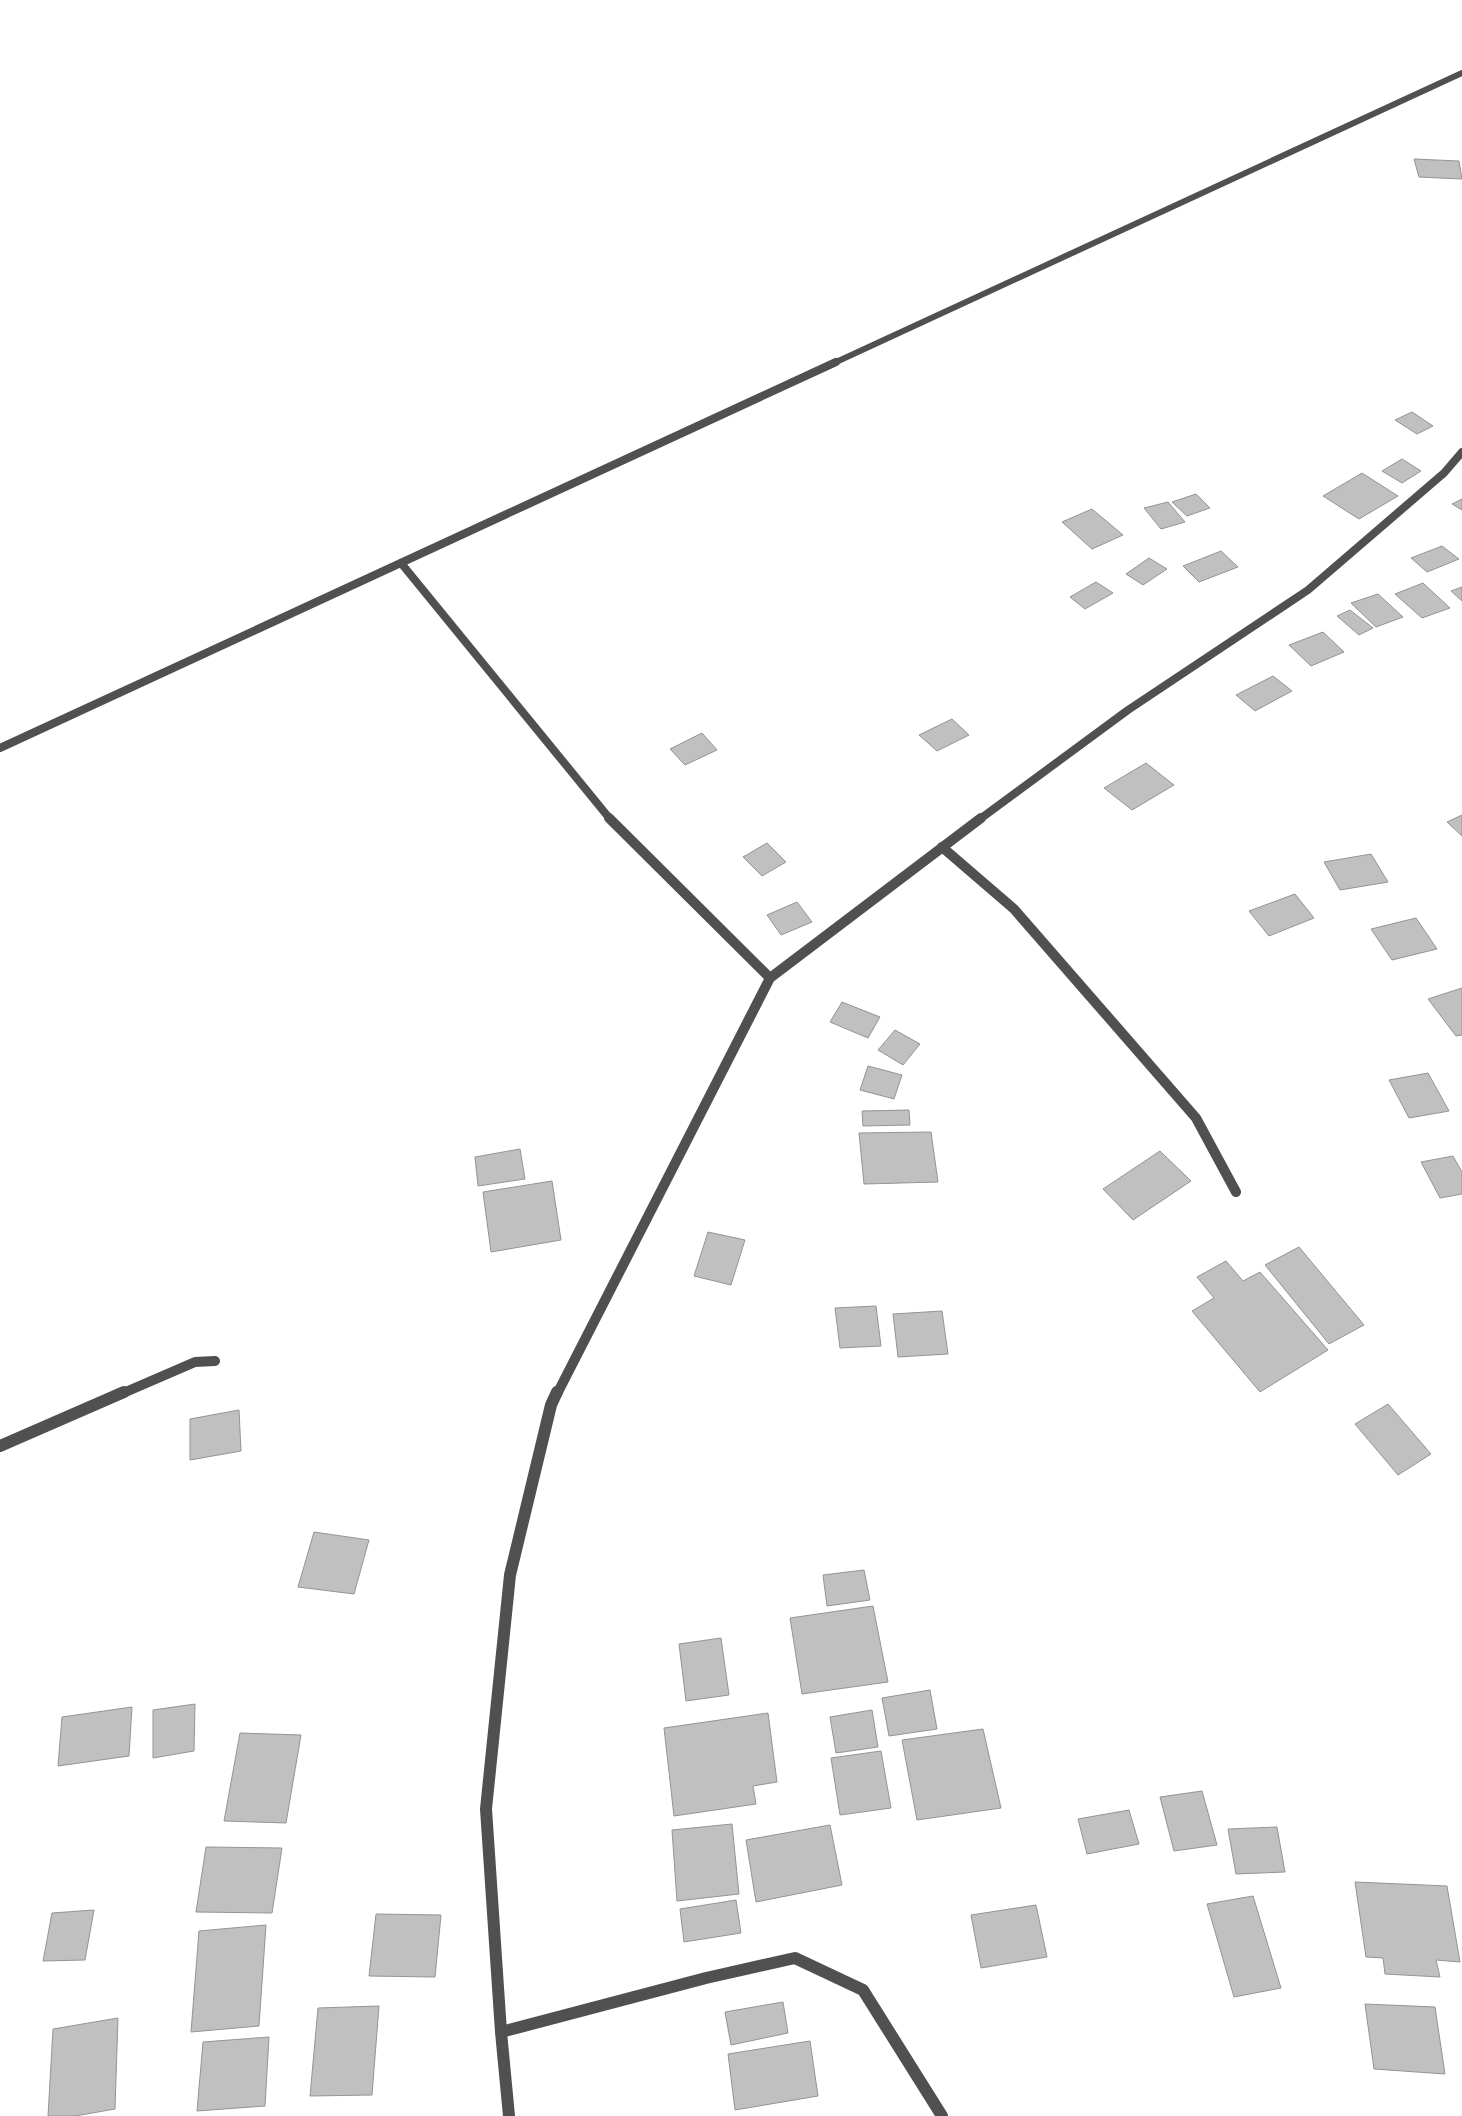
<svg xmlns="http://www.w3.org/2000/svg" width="1462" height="2116" font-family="'Archivo Narrow',sans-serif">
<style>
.building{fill:#c0c0c0;stroke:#949494}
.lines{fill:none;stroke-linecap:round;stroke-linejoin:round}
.service{stroke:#505050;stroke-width:10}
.minor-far2{stroke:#505050;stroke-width:8}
.minor-far1{stroke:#505050;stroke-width:10}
.minor{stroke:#505050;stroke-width:12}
.tertiary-far1{stroke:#505050;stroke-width:6}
.tertiary{stroke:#505050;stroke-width:8}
</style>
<rect width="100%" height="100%" fill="#fff"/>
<path class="building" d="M1414 159 1459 161 1462 179 1419 177Z
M1412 412 1433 426 1417 434 1395 420Z
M1402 459 1421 471 1402 483 1382 471Z
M1362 473 1398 496 1359 519 1323 496Z
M1196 494 1210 508 1187 516 1172 502Z
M1462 499V510L1452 504Z
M1168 502 1185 522 1161 529 1144 508Z
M1092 509 1123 535 1092 549 1062 522Z
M1442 546 1459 559 1427 572 1411 558Z
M1221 551 1238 567 1199 582 1183 566Z
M1149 558 1167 569 1143 585 1126 574Z
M1096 582 1113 593 1085 609 1070 597Z
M1423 583 1450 608 1422 618 1395 594Z
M1462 587V601L1451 591Z
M1378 594 1403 617 1376 627 1351 603Z
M1350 610 1373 628 1359 635 1337 616Z
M1323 632 1344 652 1311 666 1289 645Z
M1273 676 1292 691 1255 711 1236 695Z
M952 719 969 735 937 751 919 735Z
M702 733 717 750 685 765 670 749Z
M1146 763 1174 785 1132 810 1104 788Z
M1462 815V836L1447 822Z
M767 843 786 862 762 876 743 857Z
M1371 854 1388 882 1340 890 1324 862Z
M1295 894 1314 918 1269 936 1249 911Z
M797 902 812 922 781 935 767 915Z
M1416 918 1437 949 1392 960 1371 929Z
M1462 988V1035L1456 1036 1428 999Z
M842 1002 880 1017 868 1038 830 1022Z
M895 1030 920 1044 903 1065 878 1050Z
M868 1066 902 1075 894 1099 860 1090Z
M1428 1073 1449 1111 1409 1118 1389 1080Z
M909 1110 910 1125 863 1126 862 1111Z
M931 1132 938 1182 864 1184 859 1133Z
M520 1149 525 1179 478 1186 475 1157Z
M1160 1151 1191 1181 1133 1220 1103 1189Z
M1453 1156 1462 1172V1194L1440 1198 1421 1162Z
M552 1181 561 1240 491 1252 483 1192Z
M708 1232 745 1240 731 1285 694 1276Z
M1299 1247 1364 1325 1329 1344 1265 1265Z
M1226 1261 1243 1281 1260 1272 1328 1350 1260 1392 1192 1311 1214 1298 1197 1277Z
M876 1306 881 1346 840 1348 835 1308Z
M942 1311 948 1354 898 1357 893 1314Z
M1388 1404 1431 1454 1398 1475 1355 1424Z
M239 1410 241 1451 190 1460V1419Z
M314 1532 369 1540 354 1594 298 1587Z
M864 1570 870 1600 827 1606 823 1575Z
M873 1606 888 1682 802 1694 790 1618Z
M721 1638 729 1695 686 1701 679 1644Z
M930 1690 937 1729 889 1736 882 1698Z
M195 1704 194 1751 153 1758V1710Z
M132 1707 129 1756 58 1766 62 1717Z
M872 1710 878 1747 836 1753 830 1717Z
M768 1713 777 1782 753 1786 756 1804 674 1816 664 1728Z
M983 1729 1001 1808 917 1820 902 1740Z
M240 1733 301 1735 286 1823 224 1821Z
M881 1751 891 1808 840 1815 831 1758Z
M1202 1791 1217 1845 1174 1851 1160 1797Z
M1129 1810 1139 1844 1087 1854 1078 1819Z
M732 1824 739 1894 677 1901 672 1830Z
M830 1825 842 1885 756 1902 746 1840Z
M1277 1827 1285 1872 1236 1874 1228 1829Z
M206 1847 282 1848 272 1913 196 1912Z
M1355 1882 1447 1886 1460 1962 1436 1960 1440 1977 1385 1974 1383 1958 1366 1957Z
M1253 1896 1281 1988 1234 1997 1207 1904Z
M736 1900 741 1933 684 1942 680 1909Z
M1036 1905 1047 1957 981 1968 971 1915Z
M94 1910 85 1960 43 1961 52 1913Z
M376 1914 441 1915 435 1977 369 1976Z
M266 1925 259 2026 191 2032 199 1931Z
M783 2002 788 2033 731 2045 725 2012Z
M1365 2004 1435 2007 1445 2074 1374 2069Z
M379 2006 372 2095 310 2096 318 2008Z
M118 2018 115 2109 75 2116H48L53 2029Z
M269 2037 265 2106 197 2111 203 2042Z
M810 2041 818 2096 735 2110 728 2054Z"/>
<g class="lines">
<path class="service" d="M942 847 1014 909 1196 1118 1236 1192"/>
<path class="minor-far2" d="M401 563 610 819
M980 819 1128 710 1308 590 1444 473 1462 452"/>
<path class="minor-far1" d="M609 818 770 978
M121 1394 195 1362 215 1361
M557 1394 770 978 981 818"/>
<path class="minor" d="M0 1446 124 1392
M501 2032 706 1978 795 1958 863 1990 942 2116
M509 2116 501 2032 486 1809 510 1575 551 1405 557 1392"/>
<path class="tertiary-far1" d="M834 363 1462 73"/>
<path class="tertiary" d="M0 748 836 362"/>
</g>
</svg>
